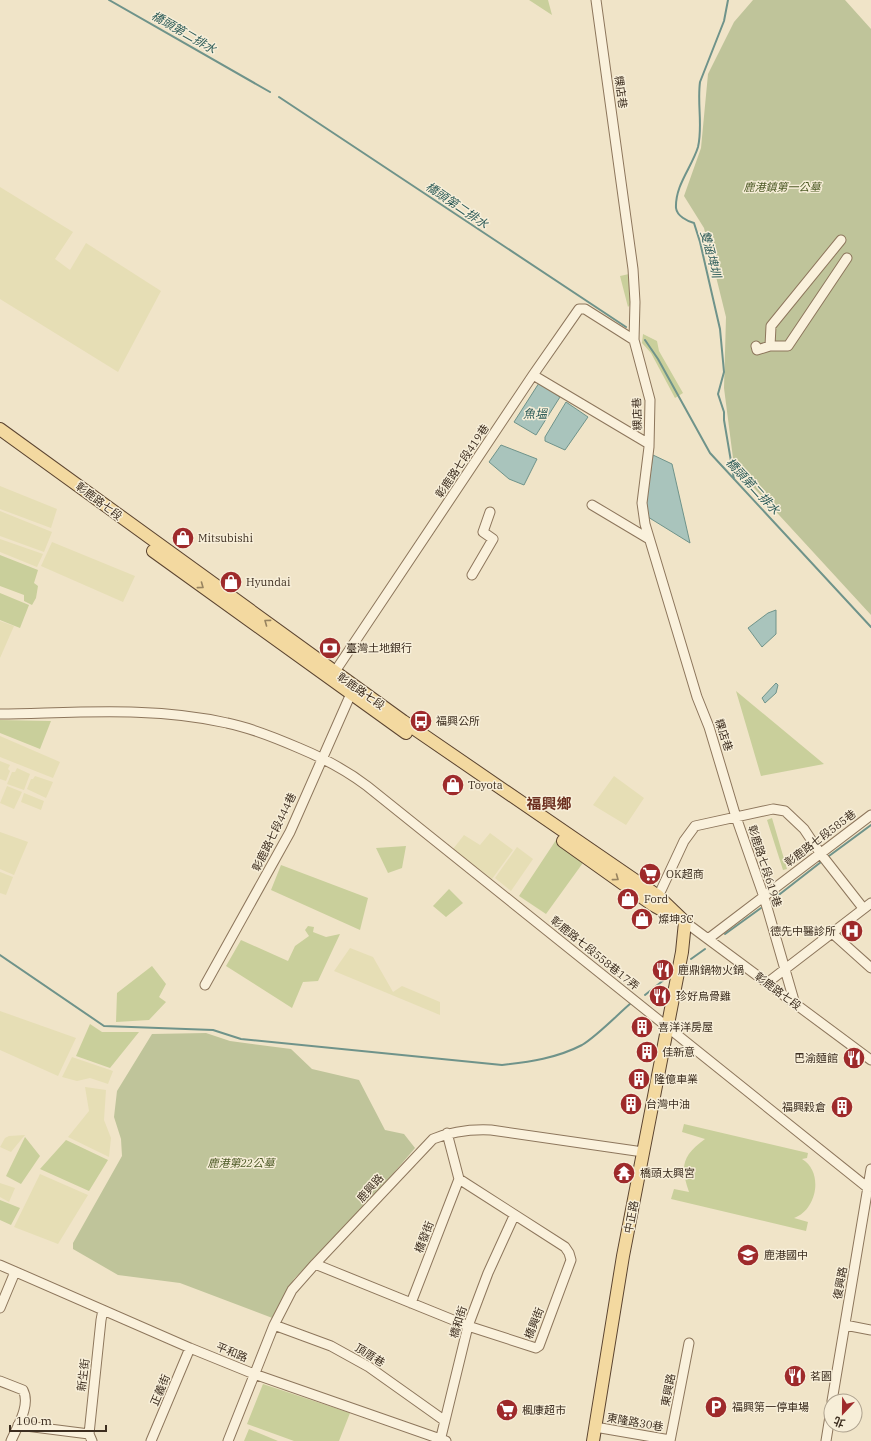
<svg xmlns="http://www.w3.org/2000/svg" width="871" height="1441" font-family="'IBM Plex Serif','Noto Sans TC',serif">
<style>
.farmland{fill:#e6deb5}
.green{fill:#c9cf9b}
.cemetery{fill:#bfc49a}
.water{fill:#a9c4bc;stroke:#6f938a}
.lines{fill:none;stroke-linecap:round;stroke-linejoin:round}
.stream{stroke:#6f938a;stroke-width:2}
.minor-casing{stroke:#8d765c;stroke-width:11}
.major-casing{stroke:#5b4430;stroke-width:14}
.minor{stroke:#faf1dc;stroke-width:9}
.major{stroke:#f3d9a0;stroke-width:12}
.oneway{stroke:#988460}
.labels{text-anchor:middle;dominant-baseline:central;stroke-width:3;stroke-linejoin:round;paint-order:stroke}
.street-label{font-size:11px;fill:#3d2e20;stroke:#f7eed8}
.park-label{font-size:11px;font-style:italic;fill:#4d5a26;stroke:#f7eed8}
.poi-label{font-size:11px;fill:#3d2e20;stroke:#f7eed8;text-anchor:start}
.water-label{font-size:12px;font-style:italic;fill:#2f5d5a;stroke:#f7eed8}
.district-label{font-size:15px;font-weight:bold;fill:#6b2e1e;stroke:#f7eed8}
</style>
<rect width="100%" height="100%" fill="#f0e4c8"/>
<path class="farmland" d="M0 187 73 232 55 259 70 270 86 243 161 291 118 372 0 299Z
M0 486 57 509 51 528 0 509Z
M0 511 52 532 44 552 0 536Z
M0 539 43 554 37 567 0 552Z
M52 542 135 576 123 602 41 566Z
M0 621 14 626 0 658Z
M0 736 60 762 53 778 0 757Z
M0 761 10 765 8 769 10 771 6 781 0 779Z
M17 768 30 774 24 790 7 784 12 772H15Z
M35 776 53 782 46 798 27 789 31 779H33Z
M614 776 644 798 626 825 593 805Z
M7 786 22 792 14 809 0 803Z
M24 793 44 801 41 810 21 802Z
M0 832 28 842 14 875 0 869Z
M490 833 513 850 492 879 453 849 464 835 480 845Z
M517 847 533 859 511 891 495 878Z
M0 872 13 877 6 895 0 893Z
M350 948 373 957 393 992 402 986 440 1002V1015L334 971Z
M0 1011 76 1038 58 1076 0 1050Z
M72 1057 113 1071 108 1084 90 1078 77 1081 62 1077Z
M85 1087 106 1090 104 1120 111 1138 109 1157 68 1137 89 1111Z
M25 1135 11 1152 0 1147 5 1138 9 1136Z
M40 1174 88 1195 58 1244 14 1227Z
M0 1183 15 1188 9 1202 0 1197Z"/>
<path class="green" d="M529 0H548L552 15Z
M629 274 632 303 628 307 620 276Z
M643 334 657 341 659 351 683 393 675 398 651 353 642 343Z
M0 555 38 570 34 583 38 586 36 598 32 605 24 601V595L0 586Z
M0 593 29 605 20 628 0 620Z
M736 691 824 764 761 776Z
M0 720 51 721 40 749 0 733Z
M772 818 787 869 783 870 767 820Z
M556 840 585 860 546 914 519 896Z
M406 846 402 868 388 873 376 848Z
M281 865 368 898 360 930 271 890Z
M449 889 463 903 446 917 433 906Z
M308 926 314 927 313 932 326 937 340 934 318 981 303 982 292 1008 226 966 241 940 288 961 295 946 309 936 305 930Z
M152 966 166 984 159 997 166 1002 149 1020 116 1022 117 993Z
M90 1024 102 1032H139L110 1068 76 1056Z
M684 1124 808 1153 807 1158 802 1159C824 1172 817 1210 794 1218L808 1222 806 1231 671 1199 674 1189 689 1192C680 1166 682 1156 705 1139L682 1132Z
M25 1137 40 1156 21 1184 6 1176Z
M66 1140 108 1160 89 1191 40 1169Z
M0 1200 20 1208 11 1225 0 1220Z
M263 1384 350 1413 339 1441H294L247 1424Z
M249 1429 278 1441H244Z"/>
<path class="cemetery" d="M753 0H845L871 29V615L734 466 724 388 726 317 704 228 684 196 701 148 708 74 734 22Z
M206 1033 230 1041 291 1049 312 1069 359 1080 385 1130 404 1134 415 1148 363 1209 294 1279 275 1319 180 1283 118 1275 73 1249V1243L122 1156 121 1139 114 1117 117 1091 152 1034Z"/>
<path class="water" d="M539 383 560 397 536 435 514 422Z
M566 402 588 417 565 450 545 441V437Z
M501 445 537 459 524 485 509 479 489 462Z
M653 455 672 464 690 543 648 517 646 502Z
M776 610V634L762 647 748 628 768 613Z
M776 683 778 685 776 693 765 703 762 698Z"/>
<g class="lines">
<path class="stream" d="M109 0 270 92
M728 0 724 21 700 82C697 104 703 126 698 147 692 167 675 185 676 208 677 216 687 221 694 223L700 242 720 329 724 372 718 394 724 412V420L734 479
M279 97 626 327
M645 340 658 359 710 453 871 627
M829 856 871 825
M771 901 821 862
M725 934 761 908
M0 955 104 1026 213 1030 241 1039 502 1065C530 1062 557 1058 582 1045 597 1036 617 1015 631 1003
M691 959 705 949
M645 995 665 979"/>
<g class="minor-casing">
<path id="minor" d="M596 0 633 269 635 302 634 340 650 400 649 447 642 503 645 524 697 697 709 727 736 817 764 897 795 1004
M841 240 771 326 770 346H788L847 258
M757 350 756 346 757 350 770 346
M533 375 649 444
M592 505 649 539
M472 575 493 539 483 532 490 512
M332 676 533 375 579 309H585L634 340
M0 714C75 713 153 706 227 723 252 728 276 738 299 748 323 758 346 770 367 786L868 1188
M656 901 684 841 695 826 773 809 785 811 804 829 820 853 863 908
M685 922 871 1060
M832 933 871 968
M708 939 871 815
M767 983 871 903
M205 985 290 832 353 689
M315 1264 468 1326 536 1348 539 1346 571 1260 569 1253 565 1247 459 1179 447 1133
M0 1265 190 1348 254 1374 446 1441
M411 1303 459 1179
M0 1308 15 1272
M274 1325 331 1346 369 1367 445 1421
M845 1325 871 1330
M0 1381 23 1390C31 1405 17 1427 11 1441
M832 1401 871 1169
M18 1425 89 1434
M595 1427 670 1440
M92 1441 89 1434 101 1320 103 1310
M151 1441 190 1348
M228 1441 274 1325 292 1290 315 1264 433 1139C453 1131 470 1129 491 1130L643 1152
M440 1441 468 1326 488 1273 514 1216
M670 1441 689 1343
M826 1441 831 1410"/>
</g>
<g class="major-casing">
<path id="major" d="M0 429 403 721 658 896 685 922
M153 551 406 733
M563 841 653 905 673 916
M593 1441 623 1256 682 952 685 922"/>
</g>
<use href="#minor" class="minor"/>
<use href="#major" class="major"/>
</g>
<defs><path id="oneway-chevron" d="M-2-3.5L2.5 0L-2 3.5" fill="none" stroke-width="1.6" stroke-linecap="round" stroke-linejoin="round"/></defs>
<g class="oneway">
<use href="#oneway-chevron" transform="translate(201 586) rotate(36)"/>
<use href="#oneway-chevron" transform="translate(267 622) rotate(-144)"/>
<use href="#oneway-chevron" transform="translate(616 878) rotate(36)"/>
</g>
<defs>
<g id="shop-disc" transform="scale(1.15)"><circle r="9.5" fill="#9e2a2b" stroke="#f7eed8"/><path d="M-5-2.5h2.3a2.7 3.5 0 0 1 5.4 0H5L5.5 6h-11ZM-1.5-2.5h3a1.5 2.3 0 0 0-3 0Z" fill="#fff"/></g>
<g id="bank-disc" transform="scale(1.15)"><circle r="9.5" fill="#9e2a2b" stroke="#f7eed8"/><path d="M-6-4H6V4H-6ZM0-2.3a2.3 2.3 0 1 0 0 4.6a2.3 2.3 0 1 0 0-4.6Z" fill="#fff"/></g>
<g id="bus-disc" transform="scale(1.15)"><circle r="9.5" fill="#9e2a2b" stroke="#f7eed8"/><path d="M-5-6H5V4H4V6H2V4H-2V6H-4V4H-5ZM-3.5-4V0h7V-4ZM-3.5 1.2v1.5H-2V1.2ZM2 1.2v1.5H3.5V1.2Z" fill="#fff"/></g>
<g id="supermarket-disc" transform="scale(1.15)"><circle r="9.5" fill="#9e2a2b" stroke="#f7eed8"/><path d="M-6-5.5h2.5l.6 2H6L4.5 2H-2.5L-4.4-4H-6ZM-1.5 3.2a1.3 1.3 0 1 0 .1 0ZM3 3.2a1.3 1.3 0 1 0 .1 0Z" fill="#fff"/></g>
<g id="hospital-disc" transform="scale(1.15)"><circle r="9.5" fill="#9e2a2b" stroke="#f7eed8"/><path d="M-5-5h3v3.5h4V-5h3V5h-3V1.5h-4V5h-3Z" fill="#fff"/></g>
<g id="restaurant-disc" transform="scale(1.15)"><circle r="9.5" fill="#9e2a2b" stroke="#f7eed8"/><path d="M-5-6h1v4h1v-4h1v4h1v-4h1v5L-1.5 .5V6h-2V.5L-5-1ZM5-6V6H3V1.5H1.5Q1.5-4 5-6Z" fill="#fff"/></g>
<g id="building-disc" transform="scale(1.15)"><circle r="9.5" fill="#9e2a2b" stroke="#f7eed8"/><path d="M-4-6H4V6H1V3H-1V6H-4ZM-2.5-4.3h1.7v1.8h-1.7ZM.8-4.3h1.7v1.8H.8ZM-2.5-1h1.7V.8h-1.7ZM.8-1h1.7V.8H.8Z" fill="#fff"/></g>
<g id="temple-disc" transform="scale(1.15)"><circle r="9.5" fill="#9e2a2b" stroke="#f7eed8"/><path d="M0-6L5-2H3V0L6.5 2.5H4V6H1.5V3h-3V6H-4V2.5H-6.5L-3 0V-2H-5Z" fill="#fff"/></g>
<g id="school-disc" transform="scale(1.15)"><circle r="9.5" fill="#9e2a2b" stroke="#f7eed8"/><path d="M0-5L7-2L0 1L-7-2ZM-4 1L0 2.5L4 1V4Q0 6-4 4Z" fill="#fff"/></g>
<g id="parking-disc" transform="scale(1.15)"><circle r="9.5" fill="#9e2a2b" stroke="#f7eed8"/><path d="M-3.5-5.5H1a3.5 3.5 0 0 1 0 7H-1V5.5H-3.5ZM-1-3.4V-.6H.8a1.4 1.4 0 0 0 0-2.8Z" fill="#fff"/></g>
</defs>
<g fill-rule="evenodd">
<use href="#shop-disc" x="183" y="538"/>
<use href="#shop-disc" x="231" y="582"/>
<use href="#bank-disc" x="330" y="648"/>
<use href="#bus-disc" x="421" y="721"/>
<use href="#shop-disc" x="453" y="785"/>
<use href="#supermarket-disc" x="650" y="874"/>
<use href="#shop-disc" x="628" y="899"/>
<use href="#shop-disc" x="642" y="919"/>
<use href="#hospital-disc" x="852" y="931"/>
<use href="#restaurant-disc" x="663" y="970"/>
<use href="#restaurant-disc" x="660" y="996"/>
<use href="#building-disc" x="642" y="1027"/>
<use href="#building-disc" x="647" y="1052"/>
<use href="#restaurant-disc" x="854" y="1058"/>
<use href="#building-disc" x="639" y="1079"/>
<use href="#building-disc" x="631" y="1104"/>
<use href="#building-disc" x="842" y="1107"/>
<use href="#temple-disc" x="624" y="1173"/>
<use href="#school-disc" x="748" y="1255"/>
<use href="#restaurant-disc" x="795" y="1376"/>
<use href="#parking-disc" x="716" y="1407"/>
<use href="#supermarket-disc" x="507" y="1410"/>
</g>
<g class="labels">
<g class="street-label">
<text transform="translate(621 92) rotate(82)">粿店巷</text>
<text transform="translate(637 414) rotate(-92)">粿店巷</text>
<text transform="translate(462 461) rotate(-56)">彰鹿路七段419巷</text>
<text transform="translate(99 501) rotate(37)">彰鹿路七段</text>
<text transform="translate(361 691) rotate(35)">彰鹿路七段</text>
<text transform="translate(724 735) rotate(72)">粿店巷</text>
<text transform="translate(274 832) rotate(-64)">彰鹿路七段444巷</text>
<text transform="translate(820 838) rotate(-37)">彰鹿路七段585巷</text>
<text transform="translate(765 866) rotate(72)">彰鹿路七段619巷</text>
<text transform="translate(595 953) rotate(39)">彰鹿路七段558巷17弄</text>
<text transform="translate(778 991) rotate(37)">彰鹿路七段</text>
<text transform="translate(370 1188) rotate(-48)">鹿興路</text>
<text transform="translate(631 1217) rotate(-79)">中正路</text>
<text transform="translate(424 1237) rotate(-69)">橋發街</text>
<text transform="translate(840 1283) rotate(-80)">復興路</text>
<text transform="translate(458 1322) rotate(-73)">橋和街</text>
<text transform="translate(534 1323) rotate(-68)">橋興街</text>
<text transform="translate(232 1352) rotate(22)">平和路</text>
<text transform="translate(370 1355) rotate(32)">頂厝巷</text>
<text transform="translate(83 1375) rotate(-83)">新生街</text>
<text transform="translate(160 1390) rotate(-67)">正義街</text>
<text transform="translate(668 1390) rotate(-79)">東興路</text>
<text transform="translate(635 1422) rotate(10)">東隆路30巷</text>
</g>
<g class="park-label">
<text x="782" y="187">鹿港鎮第一公墓</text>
<text x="241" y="1163">鹿港第22公墓</text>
</g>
<g class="poi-label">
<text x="198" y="538">Mitsubishi</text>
<text x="246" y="582">Hyundai</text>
<text x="346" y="648">臺灣土地銀行</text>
<text x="436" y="721">福興公所</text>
<text x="468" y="785">Toyota</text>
<text x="666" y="874">OK超商</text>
<text x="644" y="899">Ford</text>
<text x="658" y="919">燦坤3C</text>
<text x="836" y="931" text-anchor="end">德先中醫診所</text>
<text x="678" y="970">鹿鼎鍋物火鍋</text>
<text x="676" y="996">珍好烏骨雞</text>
<text x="658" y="1027">喜洋洋房屋</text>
<text x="662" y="1052">佳新意</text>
<text x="838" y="1058" text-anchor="end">巴渝麵館</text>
<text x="654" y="1079">隆億車業</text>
<text x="646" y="1104">台灣中油</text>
<text x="826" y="1107" text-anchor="end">福興穀倉</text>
<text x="640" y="1173">橋頭太興宮</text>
<text x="764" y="1255">鹿港國中</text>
<text x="810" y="1376">茗園</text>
<text x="732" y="1407">福興第一停車場</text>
<text x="522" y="1410">楓康超市</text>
</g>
<g class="water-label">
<text transform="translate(184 32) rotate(30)">橋頭第二排水</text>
<text transform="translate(457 205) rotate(34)">橋頭第二排水</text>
<text transform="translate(711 254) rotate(75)">雙涵埤圳</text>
<text x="535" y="413">魚塭</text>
<text transform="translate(753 486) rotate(47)">橋頭第二排水</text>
</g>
<g class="district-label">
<text x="549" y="803">福興鄉</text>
</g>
</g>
<g transform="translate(843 1413) rotate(202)"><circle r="19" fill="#f7eed8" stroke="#ada18e"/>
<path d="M0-3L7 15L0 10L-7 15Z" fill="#9e2a2b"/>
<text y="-6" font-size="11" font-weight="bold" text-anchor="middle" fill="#3d2e20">北</text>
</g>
<path d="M10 1425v6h96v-6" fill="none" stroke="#3d2e20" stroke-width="2"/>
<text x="16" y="1425" font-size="12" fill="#3d2e20" stroke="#f7eed8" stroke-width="3" paint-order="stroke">100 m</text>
</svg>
